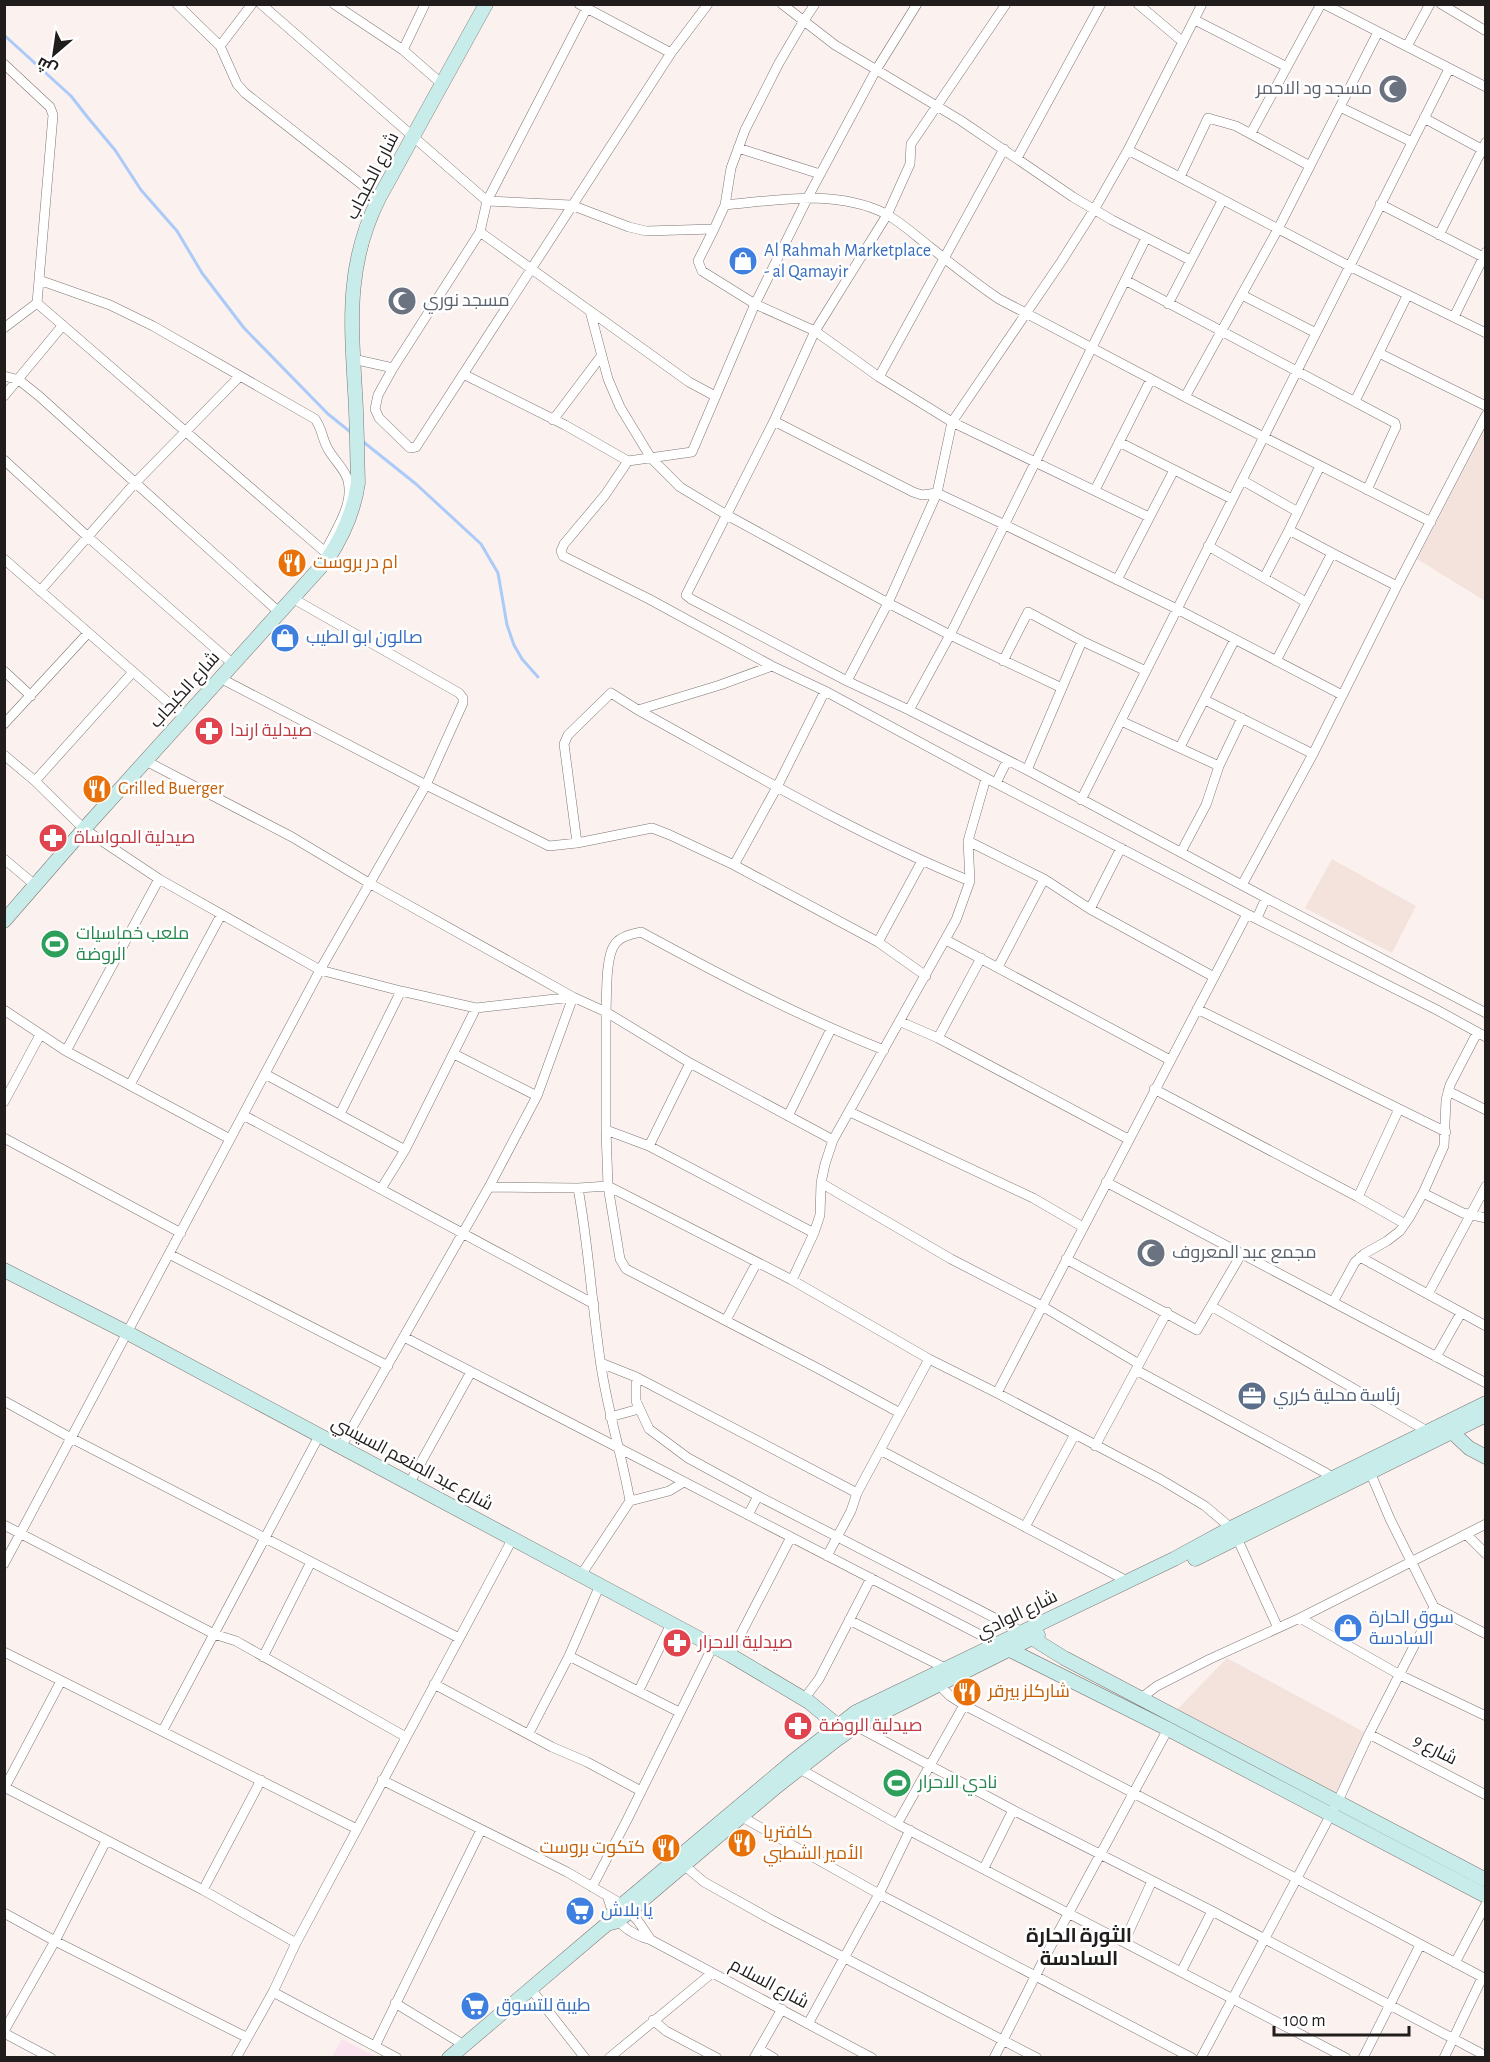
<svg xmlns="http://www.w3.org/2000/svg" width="1490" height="2062" font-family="'Alegreya Sans',Cairo,sans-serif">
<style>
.built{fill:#f4e3dd}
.medical{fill:#fae3ef}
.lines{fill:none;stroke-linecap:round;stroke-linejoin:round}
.stream{stroke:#abcaf8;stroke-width:3}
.street-casing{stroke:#7e7674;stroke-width:10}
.secondary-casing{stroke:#7e7674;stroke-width:15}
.street{stroke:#fff;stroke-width:9}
.secondary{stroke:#c8ece9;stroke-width:14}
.labels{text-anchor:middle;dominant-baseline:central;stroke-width:5;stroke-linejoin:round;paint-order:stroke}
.worship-label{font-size:18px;fill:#5b616d;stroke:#fff;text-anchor:start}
.street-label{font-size:18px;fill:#211d1c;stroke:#fff}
.shop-label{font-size:18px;fill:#366cbe;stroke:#fff;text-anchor:start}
.food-label{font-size:18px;fill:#c56008;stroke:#fff;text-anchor:start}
.health-label{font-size:18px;fill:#be3a42;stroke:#fff;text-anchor:start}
.leisure-label{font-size:18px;fill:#27864d;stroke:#fff;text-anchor:start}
.service-label{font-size:18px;fill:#4e5e75;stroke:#fff;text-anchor:start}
.neighbourhood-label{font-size:20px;font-weight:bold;fill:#211d1c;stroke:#fff}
</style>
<rect width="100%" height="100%" fill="#fbf2ef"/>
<path class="built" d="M1485 429H1486L1485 601 1417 559Z
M1332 859 1416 906 1392 953 1305 908Z
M1227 1658 1366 1733 1328 1808 1163 1724Z"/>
<path class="medical" d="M342 2039 377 2057H332Z"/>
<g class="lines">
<path class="stream" d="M4 35 71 96 89 119 115 150 141 190 177 231 202 273 244 328 328 414 353 434
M361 440 416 484 481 544 498 573 507 625 514 645 522 659 538 677"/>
<g class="street-casing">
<path id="street" d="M177 4 220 46
M252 4 220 46 237 84 245 93 379 198
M261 4 487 201 571 205 629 227 646 231 714 229 725 205C778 200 836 189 886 214 902 223 916 236 930 247 953 265 975 283 999 299L1185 397 1431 522
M334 4 403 50 442 84
M579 4 671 53
M589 4 487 201 480 232 393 368 378 395 375 409 379 418 410 448 416 447 671 53 708 4
M782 4 835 45 960 120 1073 197 1112 220 1190 260
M1006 4 911 144 910 164 887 215 815 331 774 421 686 595 691 599 847 681 909 710 1027 770 1266 898 1486 1013
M1138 4 1183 42
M1324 4 1486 87
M1441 4 1486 31
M1195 20 1287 67
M1407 46 1430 4
M403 50 425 4
M4 64 50 107 53 115 39 280 110 305 153 326 315 419C322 428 322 439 328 449 333 459 346 470 348 481 354 505 335 531 325 552
M1340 107 1412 142
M1424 118 1485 151
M1251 133 1321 4
M738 148 820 174
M1128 150 1349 266 1486 333
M1017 158 1101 4
M1180 177 1208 118 1236 126 1310 166
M1380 204 1483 257
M725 205 731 168 745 130 779 63 803 22 815 4
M714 229 698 261 702 271 755 304 815 331 879 377 952 422 1149 517
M480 232 689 382 715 396
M1439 235 1486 142
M1125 280 1395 423 1396 427 1394 431 1367 490
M1242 295 1316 333
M37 303 325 552 326 556
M1168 304 1222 201
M590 311 608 379 620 407 651 458 680 487 725 514 888 603 950 635 1062 688
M1454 317 1486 252
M4 328 37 303 39 280
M1379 353 1486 406
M353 359 393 368
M463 374 565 425 628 461 692 452 755 304 808 197 876 70 917 4
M4 376 19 380 39 396 280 613
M879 377 1004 149
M4 396 63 325
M1185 397 1278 229 1378 32
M1355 401 1407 296
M553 420 602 355
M774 421 913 492 922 495 937 493 1003 524 1177 609 1342 695
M1119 442 1232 499
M4 460 88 537 233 664
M628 461 605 495 564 544 561 551 563 556 649 599 772 666 825 691 986 778 1247 914 1437 1010 1486 1037
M1242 480 1298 512
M1095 490 1151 379
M1208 546 1306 602
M1332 553 1397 586
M4 559 186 718
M1264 578 1289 530 1320 466
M1117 580 1174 470
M40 591 135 483 239 377
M1003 661 1028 612 1082 641 1146 671
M1276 661 1332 553 1289 530
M4 671 31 696
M220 678 426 785 549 846 577 843 652 828 670 835 734 865 878 942 926 976
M847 681 888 603 937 493 952 422 1061 262 1094 210 1128 150 1202 4
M1205 700 1313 754
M638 710C747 770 855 834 970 881
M909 710 950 635 1146 238
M1121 721 1219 766
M4 724 88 633
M1180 747 1235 639
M4 755 35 781 84 829 159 879 320 970 401 991 476 1008 573 997 606 1012C607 996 605 957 615 944 621 936 632 934 641 932 720 975 800 1017 884 1050
M146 761 292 837 369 883 573 997 537 1096 489 1187
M1027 770 1082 641
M35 781 132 673
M996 783 1007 761
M1081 800 1449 69
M968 841 1044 879 1090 909 1214 977
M577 843 564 744 568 735 611 693 638 710 720 685 772 666
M1181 852 1206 805 1219 766 1242 718
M4 859 35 885
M734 865 777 787 825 691
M1242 885 1313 754 1397 586 1486 415
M1090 909 1121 848
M1257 918 1266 898
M946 940 1170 1060
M878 942 922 861
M998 967 1044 879
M1197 1009 1446 1132
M4 1010 66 1051 230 1139
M606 1012V1130L608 1186 620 1259 626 1269 819 1369 900 1413
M606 1012 690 1063 833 1140
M901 1022 938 1038 1128 1139
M938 1038 981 958
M66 1051 159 879
M454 1054 537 1096
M265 1074 405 1150
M130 1085 221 915
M1154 1089 1358 1197 1405 1224
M1448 1091 1486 1110
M4 1102 40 1035
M850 1112 1033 1198 1083 1227
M340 1114 401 991
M243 1115 594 1304
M788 1116 831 1029
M606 1130 649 1146 814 1233
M4 1138 181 1233
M649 1146 690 1063
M1106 1182 1486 1383
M821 1183 951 1259 1042 1306 1139 1364
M578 1188C589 1248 592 1307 601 1366 608 1412 622 1456 630 1501
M381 1189 405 1150 476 1008
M1423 1193 1463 1213 1486 1218
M1358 1197 1399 1109
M169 1254 388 1366
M1360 1257 1486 1326
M1066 1259 1197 1330 1242 1253
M792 1280 814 1233 820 1215 821 1183 825 1164 833 1140 956 920 970 881 968 841 986 778
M1428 1294 1486 1186
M1333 1302 1355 1262 1364 1254 1387 1241 1400 1231 1409 1218 1423 1193 1444 1146 1446 1100 1450 1085 1477 1033
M1211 1306 1427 1431
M726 1320 756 1264
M404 1337 998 1644
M1436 1357 1461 1313
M601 1363 636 1377 857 1493
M1136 1370 1326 1473 1335 1480
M636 1377V1401L649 1429 688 1458 758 1496 1022 1632
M997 1393 1247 914
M4 1401 71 1438 459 1638
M610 1417 639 1409
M1095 1446 1167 1312
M341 1447 489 1187 578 1188 608 1186 792 1280 929 1359 997 1393 1160 1479 1205 1506 1231 1528
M880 1450 1127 1581
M1370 1472 1390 1519 1434 1607
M409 1484 471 1372
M748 1515 758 1496
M4 1525 214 1634 236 1641 406 1737
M1025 1527 1075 1434
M1466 1534 1486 1554
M1237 1538 1278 1628
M827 1556 851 1511 857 1493 929 1359
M4 1564 320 970 426 785 463 703V698L459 693 292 598
M581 1575 630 1501 669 1491 684 1482
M1300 1618 1400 1675 1486 1716
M849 1620 945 1668
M4 1652 357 1829
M730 1655 791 1537
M569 1656 679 1712
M263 1657 311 1562
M434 1684 552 1747 587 1762 641 1791
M938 1684 950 1696 964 1705 1214 1835 1486 1979
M639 1690 671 1624
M799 1698 807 1695 819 1679 871 1578
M1141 1698 1157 1686 1210 1659 1300 1618 1486 1524
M856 1726 1013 1810 1212 1911 1486 2056
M163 1730 319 1436
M529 1733 569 1656 600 1585
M1369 1734 1486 1795
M800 1769 897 1824 1346 2058
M382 1780 567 1872 623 1905 638 1921 651 1940
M4 1787 203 1890 296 1943
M5 1787 61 1681
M742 1817 879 1894 1192 2058
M897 1824 964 1705
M685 1866 704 1882 772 1920 1037 2058
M984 1868 1013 1810
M592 1887 627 1820 713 1646
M203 1890 261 1780
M608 1898C614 1922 627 1933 651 1940L872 2058
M4 1913 55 1941 246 2037
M1124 1942 1152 1881
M1455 1963 1486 1904
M1181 1972 1212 1911
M531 1989 585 2058
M273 1992 397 2058
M395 2003 464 2045
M653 2020 666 2031 717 2058
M808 2024 879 1894 910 1830
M4 2031 55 1941 106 1841
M4 2033 51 2058
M375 2046 481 1830
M759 2049 774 2058
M236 2058 273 1992 296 1943 513 1538
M609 2058 712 1973
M754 2058 782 2009
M994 2058 1046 1955 1168 1729
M1201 2058 1338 1801 1369 1734 1434 1607 1486 1634
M1363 2058 1420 1945
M1444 2058 1482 1978"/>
</g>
<g class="secondary-casing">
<path id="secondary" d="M4 921 84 829 327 560C343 536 354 511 358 483 357 452 357 421 355 391 351 320 346 264 379 198L486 4
M4 1270 128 1333 730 1655 809 1702 837 1725
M1452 1432 1469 1448 1486 1457
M1195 1559 1486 1415
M1027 1635 1064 1658 1486 1880
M1002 1646 1168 1729 1486 1896
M607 1924 618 1921 776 1787 836 1740 856 1726 1038 1635
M449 2058 607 1924 612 1914 617 1909 792 1762 856 1712 1174 1559 1231 1528 1486 1403"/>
</g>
<use href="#street" class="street"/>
<use href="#secondary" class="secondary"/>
</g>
<defs>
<g id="mosque-disc" transform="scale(1.5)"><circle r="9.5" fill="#6b7280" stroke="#fff"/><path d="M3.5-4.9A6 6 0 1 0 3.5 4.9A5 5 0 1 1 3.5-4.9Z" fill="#fff"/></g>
<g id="shop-disc" transform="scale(1.5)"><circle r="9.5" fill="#3f7fe0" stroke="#fff"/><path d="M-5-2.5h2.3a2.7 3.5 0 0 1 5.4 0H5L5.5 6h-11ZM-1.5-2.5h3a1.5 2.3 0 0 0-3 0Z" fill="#fff"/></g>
<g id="restaurant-disc" transform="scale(1.5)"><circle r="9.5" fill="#e8710a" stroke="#fff"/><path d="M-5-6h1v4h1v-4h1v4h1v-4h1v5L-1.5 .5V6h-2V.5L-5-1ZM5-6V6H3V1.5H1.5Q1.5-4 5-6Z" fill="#fff"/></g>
<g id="pharmacy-disc" transform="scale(1.5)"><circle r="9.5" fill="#e0444e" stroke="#fff"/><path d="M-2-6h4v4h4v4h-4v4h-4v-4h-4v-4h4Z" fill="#fff"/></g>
<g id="stadium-disc" transform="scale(1.5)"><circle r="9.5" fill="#2e9e5b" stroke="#fff"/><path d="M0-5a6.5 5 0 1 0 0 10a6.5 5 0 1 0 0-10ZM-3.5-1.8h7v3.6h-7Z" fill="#fff"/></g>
<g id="office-disc" transform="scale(1.5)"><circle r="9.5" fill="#5c6f8a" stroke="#fff"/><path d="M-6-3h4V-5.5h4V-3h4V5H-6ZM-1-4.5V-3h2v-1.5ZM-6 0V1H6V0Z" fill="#fff"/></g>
<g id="supermarket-disc" transform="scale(1.5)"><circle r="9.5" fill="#3f7fe0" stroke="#fff"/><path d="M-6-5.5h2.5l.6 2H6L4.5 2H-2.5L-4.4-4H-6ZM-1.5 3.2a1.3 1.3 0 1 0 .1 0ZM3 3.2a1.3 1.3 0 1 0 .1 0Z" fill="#fff"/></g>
</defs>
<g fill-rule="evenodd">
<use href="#mosque-disc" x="1393" y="89"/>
<use href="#shop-disc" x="743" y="261"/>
<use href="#mosque-disc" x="402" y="301"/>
<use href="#restaurant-disc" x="292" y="563"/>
<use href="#shop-disc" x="285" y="638"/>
<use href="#pharmacy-disc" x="209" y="731"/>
<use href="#restaurant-disc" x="97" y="789"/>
<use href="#pharmacy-disc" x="53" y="838"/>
<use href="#stadium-disc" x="55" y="944"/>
<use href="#mosque-disc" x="1151" y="1253"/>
<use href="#office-disc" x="1252" y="1396"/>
<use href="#shop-disc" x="1348" y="1628"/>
<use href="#pharmacy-disc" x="677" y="1643"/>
<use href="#restaurant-disc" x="967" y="1692"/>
<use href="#pharmacy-disc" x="798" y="1726"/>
<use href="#stadium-disc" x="897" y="1783"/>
<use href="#restaurant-disc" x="742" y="1843"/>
<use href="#restaurant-disc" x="666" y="1848"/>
<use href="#supermarket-disc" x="580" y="1911"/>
<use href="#supermarket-disc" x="475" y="2006"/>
</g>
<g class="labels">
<g class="worship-label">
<text x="1372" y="89" text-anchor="end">مسجد ود الاحمر</text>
<text x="423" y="301">مسجد نوري</text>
<text x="1172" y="1253">مجمع عبد المعروف</text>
</g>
<g class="street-label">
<text transform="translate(373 176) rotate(-63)">شارع الكبجاب</text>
<text transform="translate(185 690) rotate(-48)">شارع الكبجاب</text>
<text transform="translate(412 1464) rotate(28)">شارع عبد المنعم السيسي</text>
<text transform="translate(1017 1615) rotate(-26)">شارع الوادي</text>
<text transform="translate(1435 1750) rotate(27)">شارع 9</text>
<text transform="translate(769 1984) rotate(28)">شارع السلام</text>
</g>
<g class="shop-label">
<text x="764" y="251">Al Rahmah Marketplace<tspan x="764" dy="21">- al Qamayir</tspan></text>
<text x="306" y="638">صالون ابو الطيب</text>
<text x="1369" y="1618">سوق الحارة<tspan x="1369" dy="21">السادسة</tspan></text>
<text x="601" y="1911">يا بلاش</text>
<text x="496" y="2006">طيبة للتسوق</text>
</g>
<g class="food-label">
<text x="313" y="563">ام در بروست</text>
<text x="118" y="789">Grilled Buerger</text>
<text x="988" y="1692">شاركلز بيرقر</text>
<text x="763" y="1833">كافتريا<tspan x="763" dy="21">الأمير الشطبي</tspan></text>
<text x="645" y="1848" text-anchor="end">كتكوت بروست</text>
</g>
<g class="health-label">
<text x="230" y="731">صيدلية ارندا</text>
<text x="74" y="838">صيدلية المواساة</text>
<text x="698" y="1643">صيدلية الاحرار</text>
<text x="819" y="1726">صيدلية الروضة</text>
</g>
<g class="leisure-label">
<text x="76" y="934">ملعب خماسيات<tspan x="76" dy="21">الروضة</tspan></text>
<text x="918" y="1783">نادي الاحرار</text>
</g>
<g class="service-label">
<text x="1273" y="1396">رئاسة محلية كرري</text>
</g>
<g class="neighbourhood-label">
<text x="1079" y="1936">الثورة الحارة<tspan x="1079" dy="23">السادسة</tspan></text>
</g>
</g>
<rect width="1490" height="2062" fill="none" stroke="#211d1c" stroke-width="12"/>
<g transform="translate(54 54) rotate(209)" stroke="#ffffff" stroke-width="4.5" paint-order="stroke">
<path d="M0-4.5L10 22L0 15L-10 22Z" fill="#211d1c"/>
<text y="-9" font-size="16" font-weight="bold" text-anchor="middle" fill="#211d1c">ش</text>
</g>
<path d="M1274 2026v9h135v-9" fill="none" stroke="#211d1c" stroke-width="3"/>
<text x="1283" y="2026" font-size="18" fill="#211d1c" stroke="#ffffff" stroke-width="4.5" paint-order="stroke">100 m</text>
</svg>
